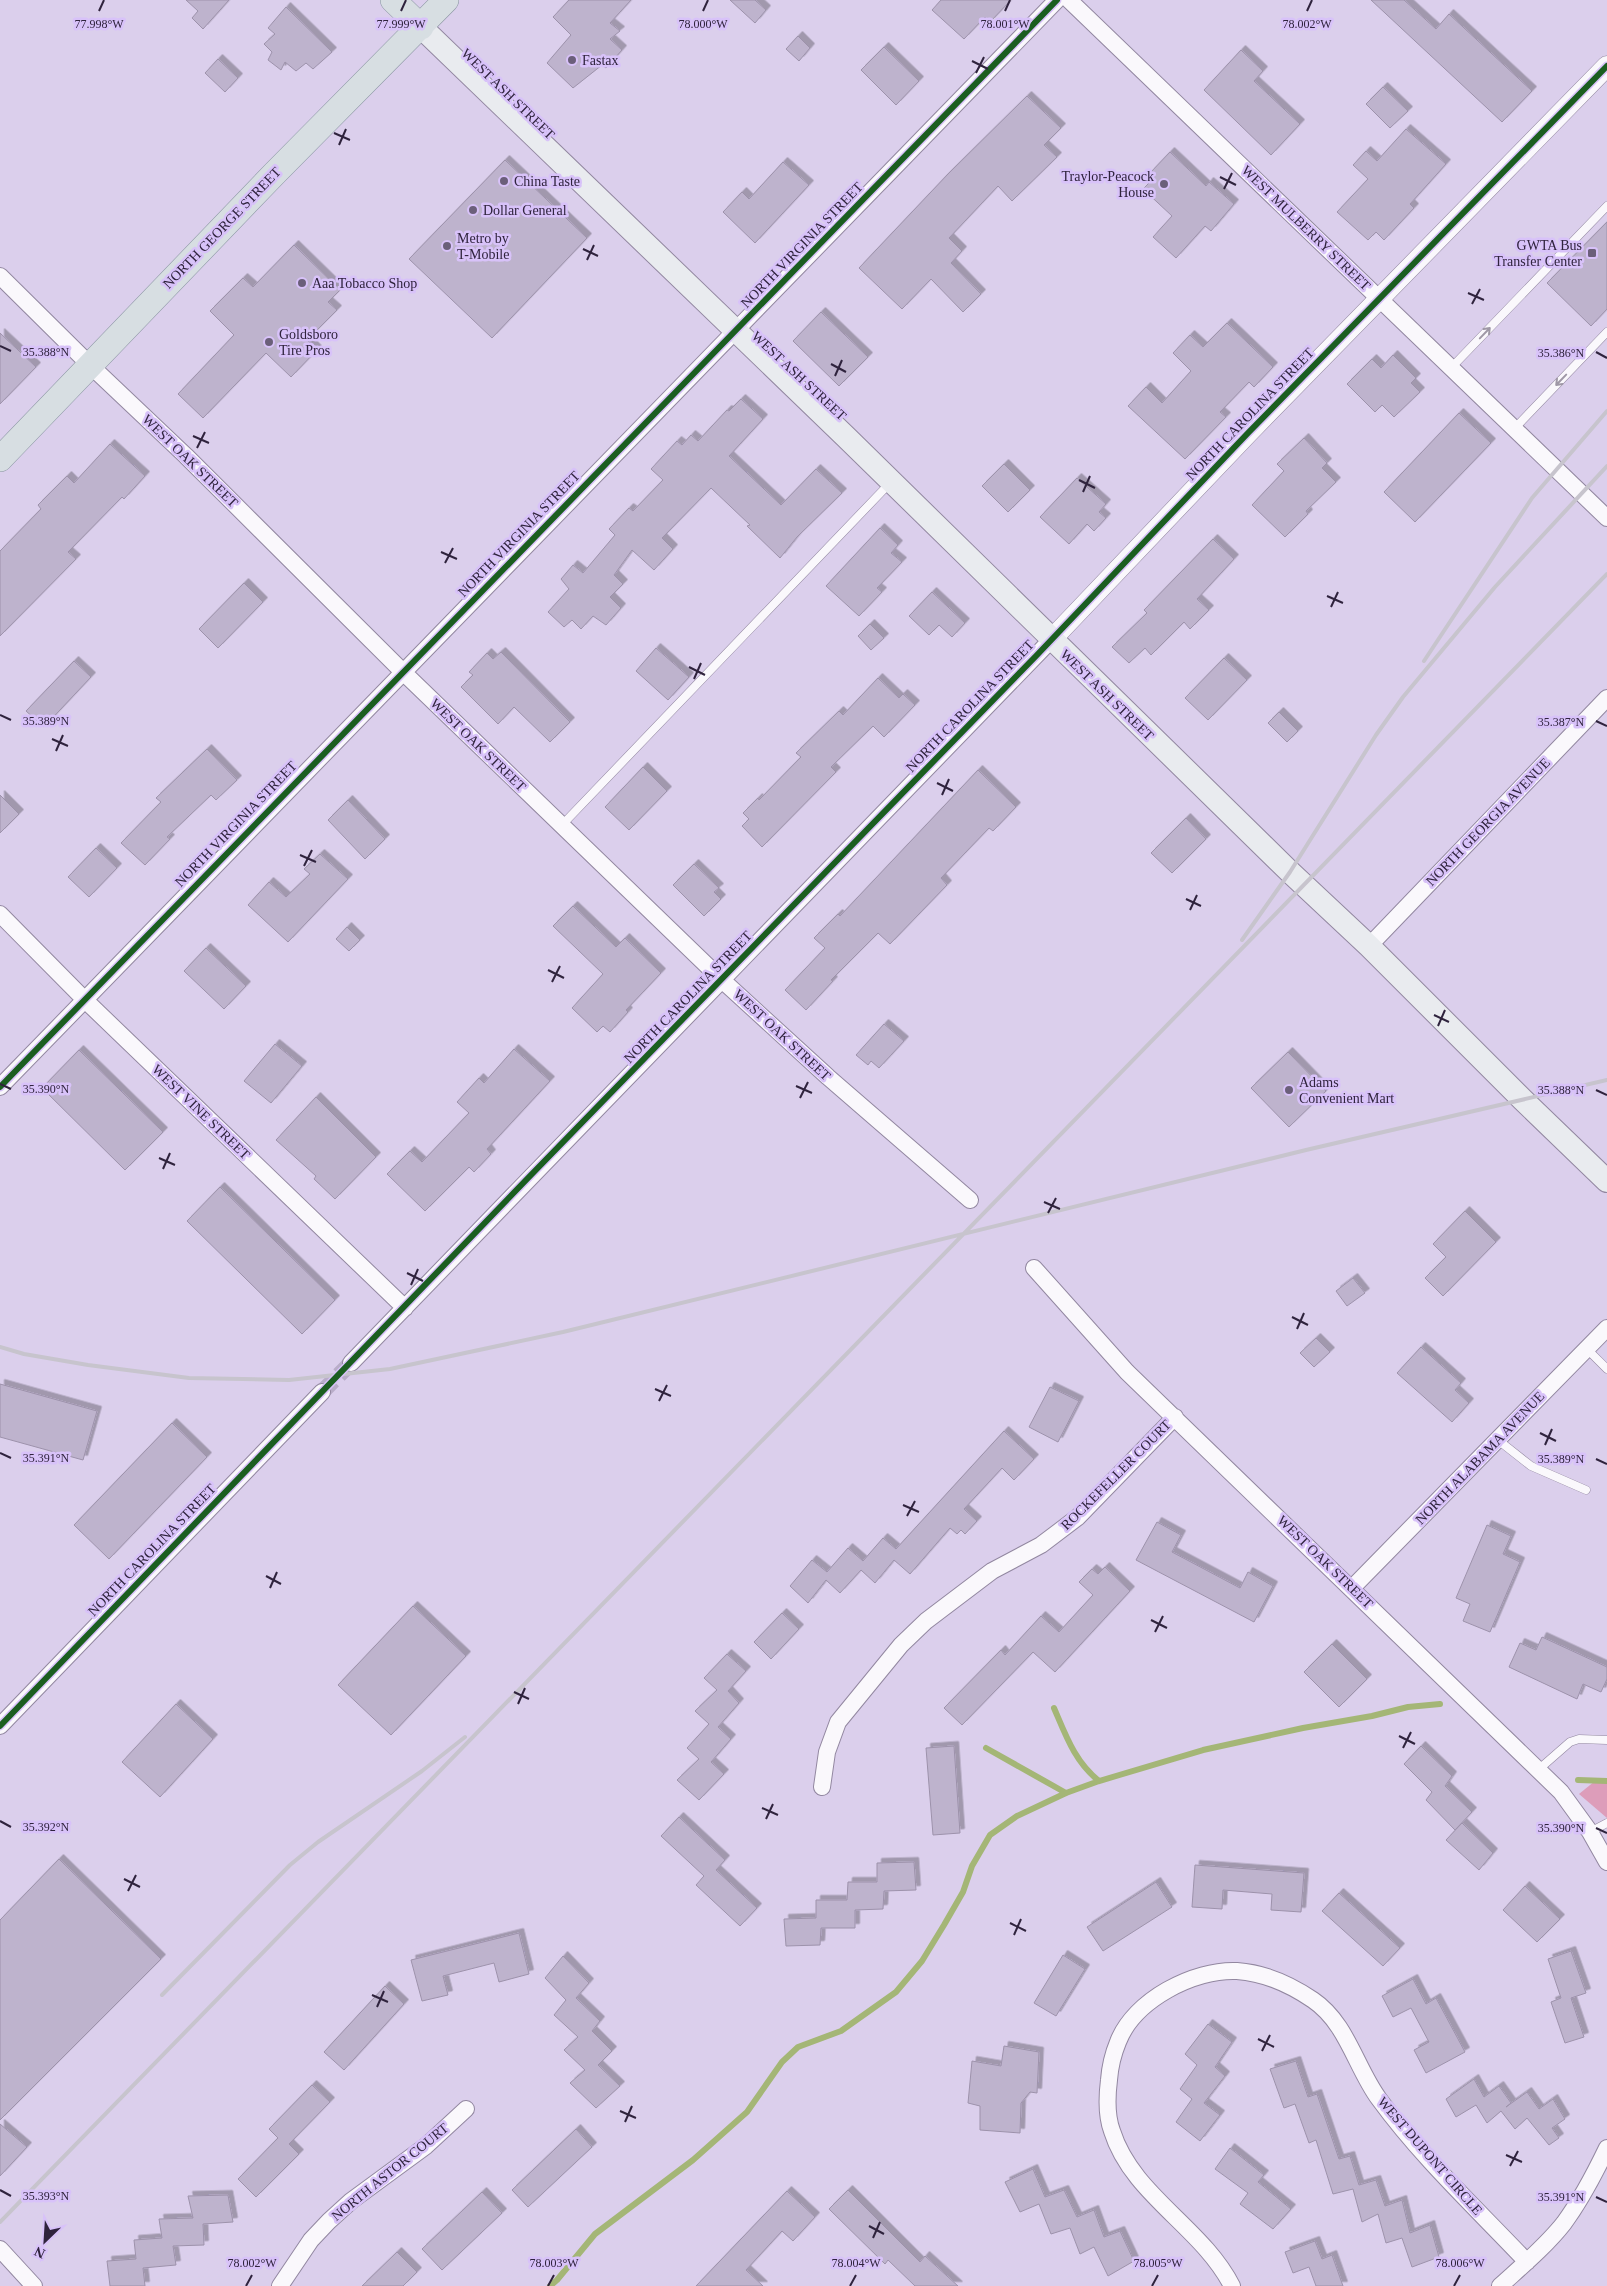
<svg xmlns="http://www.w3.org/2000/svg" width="1607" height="2286" font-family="'Times New Roman',serif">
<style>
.forest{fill:#dd9dba}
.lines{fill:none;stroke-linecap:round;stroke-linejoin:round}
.stream{stroke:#a4b676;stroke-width:6}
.building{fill:#beb3cd;stroke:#9d92ab;filter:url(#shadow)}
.minor-tunnel{stroke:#b9adc9;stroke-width:16;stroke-dasharray:16 8;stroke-linecap:butt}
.service-casing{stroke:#9287a0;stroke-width:9}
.minor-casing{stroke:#9287a0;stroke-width:18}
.tertiary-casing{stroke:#9287a0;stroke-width:21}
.secondary-casing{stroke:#9287a0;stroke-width:24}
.primary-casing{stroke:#8994a1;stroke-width:26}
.service{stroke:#faf8fc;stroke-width:8}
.minor{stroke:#faf8fc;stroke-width:16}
.tertiary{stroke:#faf8fc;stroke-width:20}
.secondary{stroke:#e9ebef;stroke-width:22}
.primary{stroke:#d7dee2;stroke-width:25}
.rail{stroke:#c7c4cd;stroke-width:4}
.cycleway-casing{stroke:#d8c2f9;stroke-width:9}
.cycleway{stroke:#1b5e20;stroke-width:6}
.oneway{stroke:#9f98a6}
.ticks{fill:none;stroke:#2f233d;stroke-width:2}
.poi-dot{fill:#6b5f7a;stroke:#d8c2f9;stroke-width:2}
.labels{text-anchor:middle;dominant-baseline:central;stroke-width:5;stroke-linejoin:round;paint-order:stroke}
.poi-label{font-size:14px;fill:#2f233d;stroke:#d8c2f9;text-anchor:start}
.street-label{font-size:14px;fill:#2f233d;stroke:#d8c2f9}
.ticks-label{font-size:12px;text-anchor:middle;fill:#2f233d;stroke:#d8c2f9;stroke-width:5;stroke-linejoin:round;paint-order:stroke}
</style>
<defs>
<filter id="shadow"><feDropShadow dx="4.5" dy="-4.5" stdDeviation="0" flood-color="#0004"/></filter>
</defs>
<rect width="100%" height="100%" fill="#dbcfec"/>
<path class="forest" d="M1595 1781H1607V1818L1579 1794Z"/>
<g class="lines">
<path class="stream" d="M1054 1708C1066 1736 1075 1762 1099 1781
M986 1748 1066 1793
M1578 1780 1607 1781
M550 2286 557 2280 595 2234 693 2160 747 2112 782 2062 798 2047 841 2031 896 1992 922 1961 944 1925 963 1892 972 1866 990 1835 1017 1816 1066 1793 1099 1781 1203 1750 1303 1728 1372 1716 1408 1707 1440 1704"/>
</g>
<path class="building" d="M186 0H229L203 29 192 18 198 11Z
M569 0H631L610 23 620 31 610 39 622 50 606 68 602 65 573 88 547 63 571 35 553 17Z
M730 0H755L766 10 755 23Z
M941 0H1011L990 22 985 17 964 39 932 10Z
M1371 0H1404L1436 29 1449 14 1532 91 1502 122Z
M286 7 332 52 313 69 306 63 296 71 285 62 281 70 268 60 272 52 264 44 275 34 268 28Z
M798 36 810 48 799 61 786 49Z
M884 47 919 81 896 105 861 70Z
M1241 50 1263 71 1254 81 1300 124 1271 155 1204 90Z
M218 59 238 78 225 92 205 73Z
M1383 87 1408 111 1390 128 1366 104Z
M1027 96 1061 128 1044 145 1057 157 1012 201 998 186 949 238 962 251 951 263 981 294 963 312 931 279 902 309 859 268 948 174Z
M1406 129 1446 164 1410 204 1414 208 1384 240 1376 232 1368 240 1337 212 1368 179 1353 165 1366 151 1377 161Z
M1170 152 1206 186 1209 182 1234 204 1211 231 1205 226 1176 258 1153 237 1172 216 1143 189 1154 178 1150 173Z
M505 160 587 238 492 338 409 259Z
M783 162 809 185 755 243 723 212 742 192 749 199Z
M1607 222V309L1591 326 1547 283Z
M294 245 340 290 328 302 337 310 307 340 317 350 291 377 266 353 203 418 178 394 234 335 210 311 243 278 253 287Z
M821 312 868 357 839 386 793 341Z
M1227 323 1273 367 1254 387 1249 382 1220 412 1226 417 1185 459 1128 406 1146 387 1162 403 1191 371 1173 353 1190 335 1203 347Z
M0 333 36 367 0 404Z
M1393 355 1416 378 1411 383 1420 392 1394 417 1382 405 1375 412 1347 384 1372 359 1381 368Z
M741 399 763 419 729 456 781 505 816 469 842 493 797 537 780 558 747 526 750 525 711 488 662 538 673 549 654 570 632 550 614 575 623 584 610 597 621 608 606 625 593 616 581 629 572 620 564 627 548 612 569 589 561 579 573 565 583 573 615 535 609 529 629 508 633 511 663 480 651 469 677 441 682 445 691 435 698 441 727 410 729 411Z
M1459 413 1491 443 1415 522 1384 492Z
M1304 438 1327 463 1322 468 1336 482 1306 511 1308 514 1285 537 1252 505 1284 471 1277 464Z
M110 444 145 476 124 499 122 497 68 552 76 559 0 636V551L41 509 38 505 67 476 74 483Z
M1004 464 1030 490 1008 512 982 486Z
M1077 478 1106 504 1099 512 1106 518 1094 531 1087 524 1069 544 1040 517Z
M880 528 898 545 891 553 902 562 877 588 882 592 859 616 826 586Z
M1213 539 1234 559 1197 599 1209 610 1190 629 1184 622 1151 655 1145 648 1129 663 1112 647 1147 613 1144 610Z
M244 583 263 602 218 648 199 629Z
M932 592 965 623 952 637 939 625 929 635 909 616Z
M870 624 884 638 871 650 858 636Z
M656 648 689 677 668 700 636 671Z
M501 652 570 722 550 742 514 707 498 724 461 687 473 675 469 672 487 653 493 659Z
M1224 658 1247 680 1208 720 1185 698Z
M74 661 91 677 44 727 26 711Z
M878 678 899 698 903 694 915 705 884 737 873 726 831 767 836 772 762 847 742 826 749 819 743 813 758 798 759 800 801 757 796 753 839 711 843 715Z
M1279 712 1298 731 1287 742 1268 723Z
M207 749 237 780 216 800 211 795 167 837 170 839 145 865 121 843 161 802 156 798Z
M643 767 667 791 629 830 605 807Z
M978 770 1016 807 993 831 989 828 941 878 947 885 890 944 878 933 831 980 833 981 806 1010 785 990 825 948 814 938 838 914 840 916Z
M0 795 19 814 0 833Z
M348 800 385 839 365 859 328 820Z
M1186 818 1206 839 1172 873 1151 853Z
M96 848 117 868 89 897 68 877Z
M320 854 348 879 288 942 248 905 269 882 286 897 310 874 304 869Z
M694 864 719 888 714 892 721 899 704 916 673 885Z
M573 906 616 947 625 938 661 973 626 1010 628 1012 610 1032 603 1026 597 1032 572 1008 603 974 553 926Z
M347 927 360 940 349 951 336 939Z
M206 948 246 986 224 1009 184 971Z
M884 1024 904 1041 879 1068 871 1061 868 1065 856 1055Z
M275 1044 302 1066 271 1103 244 1081Z
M514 1049 550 1081 487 1149 491 1154 474 1172 469 1167 425 1211 387 1174 410 1151 422 1162 469 1113 457 1102 479 1078 484 1083Z
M79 1050 163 1132 125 1170 42 1088Z
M1288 1052 1326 1091 1289 1127 1251 1088Z
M316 1097 376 1157 335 1199 314 1179 316 1176 276 1140Z
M220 1187 335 1300 302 1334 187 1221Z
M1465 1211 1496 1242 1443 1296 1425 1278 1446 1257 1433 1244Z
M1353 1278 1365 1293 1347 1306 1336 1291Z
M1316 1338 1330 1352 1314 1367 1300 1353Z
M1421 1347 1461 1383 1455 1390 1469 1403 1452 1422 1397 1373Z
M0 1384 97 1411 83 1460 0 1437Z
M1050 1387 1079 1401 1058 1442 1029 1427Z
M172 1423 207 1457 109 1559 74 1525Z
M1004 1431 1034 1459 1014 1480 1002 1468 964 1509 977 1521 965 1534 961 1530 957 1534 950 1528 910 1574 894 1560 875 1583 861 1570 840 1593 826 1580 808 1603 790 1586 812 1560 827 1572 848 1548 863 1561 883 1538 896 1549Z
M1157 1522 1181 1535 1172 1552 1240 1588 1248 1572 1273 1586 1254 1622 1136 1560Z
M1487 1525 1511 1536 1503 1554 1520 1562 1490 1632 1463 1621 1470 1604 1456 1598Z
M1105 1567 1130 1591 1055 1672 1033 1652 962 1725 944 1708 1001 1650 1005 1655 1041 1616 1059 1632 1093 1595 1079 1582 1092 1569 1098 1574Z
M413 1606 466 1656 391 1735 338 1685Z
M782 1613 799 1629 771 1659 754 1642Z
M1542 1637 1607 1667V1679L1601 1692 1583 1684 1577 1699 1509 1667 1520 1643 1536 1650Z
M1332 1644 1367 1679 1339 1707 1304 1672Z
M727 1654 746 1671 728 1691 739 1703 718 1727 731 1739 711 1762 724 1774 699 1800 677 1780 699 1759 687 1748 709 1724 695 1711 717 1690 704 1678Z
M176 1704 213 1739 160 1797 122 1762Z
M954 1746 960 1833 933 1835 926 1748Z
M1421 1746 1452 1776 1445 1786 1472 1812 1455 1830 1426 1800 1432 1792 1404 1764Z
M679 1817 725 1860 716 1870 757 1908 740 1926 696 1885 704 1876 661 1836Z
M1462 1823 1493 1853 1479 1870 1446 1840Z
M59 1859 161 1959 0 2120V1920Z
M914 1862 916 1890 884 1891 883 1909 855 1910V1928H821L820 1945 786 1946 784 1919 816 1918V1900H847L848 1882H877V1863Z
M1195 1865 1304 1873 1301 1912 1271 1910 1272 1894 1223 1890 1222 1909 1192 1907Z
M1156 1882 1172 1907 1103 1951 1087 1927Z
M1525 1886 1560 1919 1537 1942 1503 1910Z
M1339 1893 1400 1948 1383 1966 1322 1911Z
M519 1933 529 1974 499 1982 494 1963 443 1976 448 1995 422 2001 411 1960Z
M1571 1951 1586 1993 1571 1998 1584 2037 1565 2043 1551 2002 1561 1998 1548 1959Z
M1063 1955 1085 1969 1056 2016 1034 2003Z
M563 1956 589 1983 576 1998 600 2021 592 2031 612 2051 598 2065 620 2086 596 2108 570 2083 585 2070 564 2050 578 2037 554 2015 566 2000 545 1978Z
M1413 1979 1426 2004 1436 1998 1465 2052 1426 2073 1414 2050 1429 2042 1411 2008 1393 2017 1382 1996Z
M385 1986 404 2004 344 2070 324 2052Z
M1208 2024 1232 2042 1215 2067 1225 2076 1204 2103 1220 2115 1200 2141 1176 2122 1192 2099 1180 2089 1197 2065 1185 2054Z
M1004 2046 1039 2052 1037 2093 1030 2092 1021 2103 1020 2133 980 2130V2106L968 2103 972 2061 1001 2066Z
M1296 2061 1308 2097 1317 2094 1339 2159 1350 2156 1359 2185 1376 2180 1385 2206 1402 2200 1410 2233 1430 2225 1439 2257 1412 2267 1402 2238 1386 2243 1378 2214 1362 2222 1353 2189 1333 2194 1316 2140 1309 2143 1295 2104 1284 2108 1270 2069Z
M1474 2079 1484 2097 1499 2086 1511 2103 1506 2107 1527 2092 1539 2109 1553 2099 1565 2119 1552 2128 1559 2138 1549 2145 1527 2118 1515 2129 1501 2111 1487 2123 1476 2105 1456 2117 1446 2099Z
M312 2085 330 2102 289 2144 299 2154 256 2197 238 2179 278 2138 269 2129Z
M0 2124 27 2147 0 2176Z
M576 2129 592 2147 528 2207 512 2190Z
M1230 2148 1264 2175 1258 2182 1291 2209 1273 2229 1240 2204 1248 2193 1215 2169Z
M1033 2169 1045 2197 1064 2190 1077 2217 1094 2210 1104 2237 1120 2231 1134 2261 1108 2276 1094 2247 1080 2254 1070 2228 1051 2234 1039 2204 1020 2212 1005 2182Z
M848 2190 920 2262 925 2256 958 2286H915L888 2260 885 2264 829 2209Z
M787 2191 815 2217 793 2241 782 2231 746 2270 763 2286H696Z
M482 2192 502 2213 442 2270 422 2249Z
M228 2195 233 2222 203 2224 204 2245 173 2246 176 2265 143 2268 145 2286H110L107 2261 136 2259 134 2240 162 2238 159 2219 193 2218 188 2196Z
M1315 2241 1322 2259 1332 2255 1343 2286H1316L1309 2267 1293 2273 1285 2252Z
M397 2252 417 2272 403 2286H362Z"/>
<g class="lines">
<path class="minor-tunnel" d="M322 1392 351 1363"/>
<g class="service-casing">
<path id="service" d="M1451 368 1607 206
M1514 429 1607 332
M562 825 889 484
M1587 1349 1607 1369
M1498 1440 1531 1466 1586 1490
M1538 1770 1570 1742 1579 1739 1607 1740
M1590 1832 1607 1823"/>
</g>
<g class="minor-casing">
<path id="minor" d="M1069 0 1607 518
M0 276 91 366 186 456 403 672 722 980 828 1077 970 1200
M0 914 85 1000 405 1308
M1369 946 1607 698
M0 1087 1057 0
M1034 1268 1127 1372 1561 1792 1590 1832 1607 1862
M351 1363 1051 640
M1352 1588 1607 1328
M0 1726 322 1392
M822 1787 827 1752 838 1722 901 1645 926 1621 992 1571 1041 1545 1078 1517 1175 1417
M0 2249 34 2286
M280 2286 311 2240 329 2221 351 2201 426 2146 466 2109
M1232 2286C1202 2227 1132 2195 1112 2131 1106 2115 1107 2096 1109 2080 1110 2067 1113 2054 1118 2042 1134 2000 1194 1969 1237 1971 1265 1973 1291 1985 1313 2000 1347 2023 1356 2068 1379 2099 1422 2158 1477 2209 1527 2262
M1500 2286C1522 2266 1546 2246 1564 2223 1581 2200 1595 2173 1607 2148"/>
</g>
<g class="tertiary-casing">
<path id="tertiary" d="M1051 640 1248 433 1607 66"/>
</g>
<g class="secondary-casing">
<path id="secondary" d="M421 27 846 437 1290 872 1369 946 1523 1100 1607 1181"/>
</g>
<g class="primary-casing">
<path id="primary" d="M393 0 421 27
M0 459 275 173 446 0"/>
</g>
<use href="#service" class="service"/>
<use href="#minor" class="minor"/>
<use href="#tertiary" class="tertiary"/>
<use href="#secondary" class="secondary"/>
<use href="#primary" class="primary"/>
<path class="rail" d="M1424 661 1532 498 1607 411
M1242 940 1290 872 1376 735 1403 697 1495 587 1607 466
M0 1347 24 1354 88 1365 189 1378 289 1380 390 1369 563 1332 1306 1150 1607 1080
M162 1995 290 1865 318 1842 422 1771 465 1737
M0 2222 1607 574"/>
<g class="cycleway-casing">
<path id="cycleway" d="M0 1087 1057 0
M0 1726 529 1177 1036 656 1248 433 1607 66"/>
</g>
<use href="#cycleway" class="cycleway"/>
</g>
<defs><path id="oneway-shaft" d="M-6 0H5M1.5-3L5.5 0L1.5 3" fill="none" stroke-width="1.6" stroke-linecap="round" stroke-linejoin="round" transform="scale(1.25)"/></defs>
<g class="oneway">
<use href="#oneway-shaft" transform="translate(1485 333) rotate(-46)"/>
<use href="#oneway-shaft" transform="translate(1561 380) rotate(134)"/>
</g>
<path class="ticks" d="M99 11 104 0M401 11 406 0M703 11 708 0M1005 11 1010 0M1307 11 1312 0M972 61 988 69M976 73 984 57M334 133 350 140M339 145 346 129M1220 177 1236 185M1224 189 1232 173M583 249 598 256M587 260 594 245M1468 293 1484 300M1472 304 1480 289M0 346 11 351M1596 352 1607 358M831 364 846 372M835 376 842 360M193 436 209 443M197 448 205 432M1079 480 1095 488M1083 492 1090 476M441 552 457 559M445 563 453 548M1327 596 1343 603M1331 607 1338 592M689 667 705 675M694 679 701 663M0 715 11 720M1596 721 1607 726M52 739 68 746M56 751 63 735M937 783 953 791M942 795 949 779M300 855 316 862M304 866 312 850M1186 899 1201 906M1190 910 1197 895M548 970 564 978M552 982 560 966M1434 1015 1449 1022M1438 1026 1445 1010M0 1084 11 1089M796 1086 812 1093M1596 1090 1607 1095M800 1098 808 1082M159 1158 175 1165M163 1169 170 1153M1044 1202 1060 1209M1048 1213 1056 1198M407 1273 423 1281M411 1285 418 1269M1292 1317 1308 1325M1297 1329 1304 1313M655 1389 671 1396M659 1401 667 1385M1540 1433 1556 1441M1545 1445 1552 1429M0 1453 11 1458M1596 1459 1607 1464M903 1505 919 1512M907 1516 915 1501M266 1576 281 1584M270 1588 277 1572M1151 1620 1167 1628M1155 1632 1163 1616M514 1692 529 1699M518 1704 525 1688M1399 1736 1415 1744M1403 1748 1411 1732M762 1808 778 1815M766 1819 773 1804M0 1821 11 1827M1596 1828 1607 1833M124 1879 140 1887M128 1891 136 1875M1010 1923 1026 1931M1014 1935 1021 1919M372 1995 388 2002M377 2007 384 1991M1258 2039 1274 2047M1262 2051 1270 2035M620 2111 636 2118M625 2122 632 2106M1506 2155 1522 2162M1510 2166 1518 2151M0 2190 11 2196M1596 2197 1607 2202M869 2226 884 2234M873 2238 880 2222M246 2286 252 2275M548 2286 554 2275M850 2286 856 2275M1152 2286 1158 2275M1454 2286 1460 2275"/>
<g class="poi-dot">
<circle cx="572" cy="60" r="5"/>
<circle cx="504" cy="181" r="5"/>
<circle cx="1164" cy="184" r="5"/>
<circle cx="473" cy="210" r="5"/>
<circle cx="447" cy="246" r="5"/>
<rect x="1587" y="248" width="10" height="10" rx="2.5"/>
<circle cx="302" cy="283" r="5"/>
<circle cx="269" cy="342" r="5"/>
<circle cx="1289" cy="1090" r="5"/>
</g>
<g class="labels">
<g class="poi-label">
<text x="582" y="60">Fastax</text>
<text x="1154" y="176" text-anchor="end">Traylor-Peacock<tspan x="1154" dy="16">House</tspan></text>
<text x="514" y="181">China Taste</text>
<text x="483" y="210">Dollar General</text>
<text x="457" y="238">Metro by<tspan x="457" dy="16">T-Mobile</tspan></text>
<text x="1582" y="245" text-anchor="end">GWTA Bus<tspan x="1582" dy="16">Transfer Center</tspan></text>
<text x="312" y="283">Aaa Tobacco Shop</text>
<text x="279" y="334">Goldsboro<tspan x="279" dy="16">Tire Pros</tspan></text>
<text x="1299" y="1082">Adams<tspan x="1299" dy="16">Convenient Mart</tspan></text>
</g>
<g class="street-label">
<text transform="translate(508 94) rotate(44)">WEST ASH STREET</text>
<text transform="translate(222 228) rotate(-46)">NORTH GEORGE STREET</text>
<text transform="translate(1306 228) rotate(44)">WEST MULBERRY STREET</text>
<text transform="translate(802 245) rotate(-46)">NORTH VIRGINIA STREET</text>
<text transform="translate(799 376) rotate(43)">WEST ASH STREET</text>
<text transform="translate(1250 414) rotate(-46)">NORTH CAROLINA STREET</text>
<text transform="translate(190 461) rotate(44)">WEST OAK STREET</text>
<text transform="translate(519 534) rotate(-46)">NORTH VIRGINIA STREET</text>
<text transform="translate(1107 695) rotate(44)">WEST ASH STREET</text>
<text transform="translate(970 706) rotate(-46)">NORTH CAROLINA STREET</text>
<text transform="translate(478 745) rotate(44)">WEST OAK STREET</text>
<text transform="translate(1488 822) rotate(-46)">NORTH GEORGIA AVENUE</text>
<text transform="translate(236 824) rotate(-46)">NORTH VIRGINIA STREET</text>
<text transform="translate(688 997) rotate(-46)">NORTH CAROLINA STREET</text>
<text transform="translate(782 1035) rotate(43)">WEST OAK STREET</text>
<text transform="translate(201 1112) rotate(44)">WEST VINE STREET</text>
<text transform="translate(1480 1458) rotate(-46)">NORTH ALABAMA AVENUE</text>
<text transform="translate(1116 1475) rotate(-45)">ROCKEFELLER COURT</text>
<text transform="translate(152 1550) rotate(-46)">NORTH CAROLINA STREET</text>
<text transform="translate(1325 1562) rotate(44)">WEST OAK STREET</text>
<text transform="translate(1430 2156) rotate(49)">WEST DUPONT CIRCLE</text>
<text transform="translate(390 2172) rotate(-39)">NORTH ASTOR COURT</text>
</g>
</g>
<g class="ticks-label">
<text x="99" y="28">77.998°W</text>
<text x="401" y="28">77.999°W</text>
<text x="703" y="28">78.000°W</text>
<text x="1005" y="28">78.001°W</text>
<text x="1307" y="28">78.002°W</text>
<text x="46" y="356">35.388°N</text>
<text x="1561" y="357">35.386°N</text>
<text x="46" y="725">35.389°N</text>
<text x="1561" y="726">35.387°N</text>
<text x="46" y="1093">35.390°N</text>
<text x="1561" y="1094">35.388°N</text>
<text x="46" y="1462">35.391°N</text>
<text x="1561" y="1463">35.389°N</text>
<text x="46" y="1831">35.392°N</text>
<text x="1561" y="1832">35.390°N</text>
<text x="46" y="2200">35.393°N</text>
<text x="1561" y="2201">35.391°N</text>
<text x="252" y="2267">78.002°W</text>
<text x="554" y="2267">78.003°W</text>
<text x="856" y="2267">78.004°W</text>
<text x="1158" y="2267">78.005°W</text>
<text x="1460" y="2267">78.006°W</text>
</g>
<g transform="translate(45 2241) rotate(205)" stroke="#d8c2f9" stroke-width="4" paint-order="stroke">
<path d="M0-4L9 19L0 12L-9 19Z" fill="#2f233d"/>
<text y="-8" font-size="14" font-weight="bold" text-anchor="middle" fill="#2f233d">N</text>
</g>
</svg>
